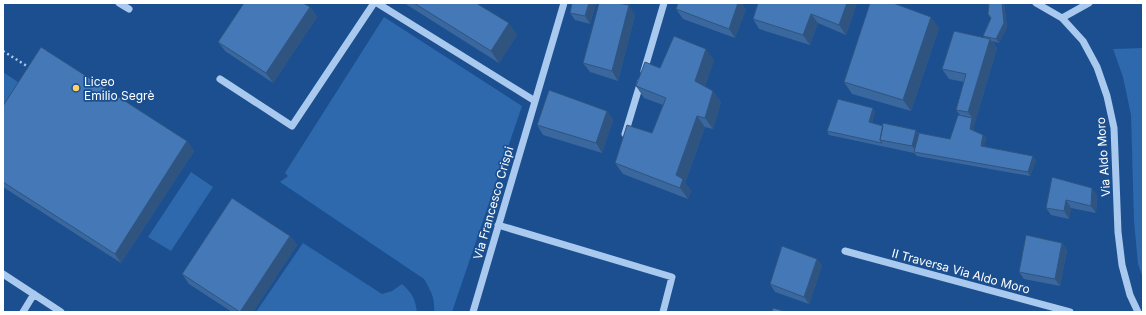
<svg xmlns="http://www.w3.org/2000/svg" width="1146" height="315" font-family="Inter,sans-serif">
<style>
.green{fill:#2e69ad}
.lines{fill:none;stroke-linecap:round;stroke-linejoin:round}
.path{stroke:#a9c9ee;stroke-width:2.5;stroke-dasharray:2 3;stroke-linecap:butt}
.minor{stroke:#a9c9ee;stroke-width:7}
.wall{fill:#3a679d}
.shaded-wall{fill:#305480}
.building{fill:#4478b7;stroke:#305480}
.poi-dot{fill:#ffd166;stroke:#1b4f8f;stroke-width:1.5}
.labels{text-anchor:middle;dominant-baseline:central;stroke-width:3.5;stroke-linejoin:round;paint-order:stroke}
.poi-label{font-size:12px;fill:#fff;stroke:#1b4f8f;text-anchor:start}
.street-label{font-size:12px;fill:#fff;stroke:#1b4f8f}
</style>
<rect width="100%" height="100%" fill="#1b4f8f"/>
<path class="green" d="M384 17 522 106 452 312H434C435 298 431 291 424 279L280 182 288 176 285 173Z
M1143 48V278L1138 264 1134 221 1131 115 1123 77 1113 49Z
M3 72 21 84 3 111Z
M191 172 213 187 171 251 148 237Z
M303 243 382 294 392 291 402 284C412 293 415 298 417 312H256Z"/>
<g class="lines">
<path class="path" d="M3 51 30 68"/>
<path class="minor" d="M119 3 129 9
M377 3 535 101
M1036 3 1062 18 1083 41 1097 67 1107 96 1114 128 1118 232 1122 265 1130 295 1138 312
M1062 18 1089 3
M644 71 664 3
M220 79 292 126 374 3
M625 134 641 81
M498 225 672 277 663 312
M845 251 1070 312
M3 274 61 312
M23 312 34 294
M473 312 564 3"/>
</g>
<path class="wall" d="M404 3H476L517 35 499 63Z
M572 3H596L590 24 575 20 570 13Z
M857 3 846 35 818 23 810 45 759 29 753 19Z
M989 3H1004L1007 27 999 43 992 41 997 48 975 122 973 130 983 135 986 138 984 146 1036 160 1030 176 917 156 914 153 829 135 827 131 873 108 875 112 872 123 950 139 960 115 956 110 964 82 949 79 942 69 984 37 983 36 991 19 988 14Z
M310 7 317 17 273 83 225 51 218 42Z
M676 9H746L735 38 683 19Z
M635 15 618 81 590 72 583 63Z
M939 28 911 111 852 94 844 82Z
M714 60 705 86 713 91 721 102 713 129 705 127 685 183 691 191 688 199 623 174 615 163 652 133 663 105 644 98 636 86 660 68Z
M3 106 187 141 194 151 121 263 3 187Z
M607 111 613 120 602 153 543 135 537 125Z
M1092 188 1097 196 1096 213 1071 208 1069 219 1051 215 1046 208Z
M290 236 297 245 253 312H232L189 284 182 274Z
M1062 243 1067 250 1060 286 1024 279 1019 272Z
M817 259 822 266 809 304 775 292 770 284Z"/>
<path class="shaded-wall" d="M589 3H596L590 24 585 16Z
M738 3H742L746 9 735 38 729 29Z
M847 3H857L846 35 839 25Z
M1002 3 1004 4 1007 27 999 43 996 39Z
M629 5 635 15 618 81 612 71Z
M310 7 317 17 273 83 266 73Z
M811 14 818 23 810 45 803 35Z
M931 17 939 28 911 111 903 100Z
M509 23 517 35 499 63 491 51Z
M990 39 997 48 975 122 968 112Z
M706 49 714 60 703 92 695 81Z
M713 91 721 102 713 129 705 118Z
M873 108 875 112 871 126 869 122Z
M607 111 613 120 602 153 596 143Z
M697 116 705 127 685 183 691 191 688 199 680 188 676 175Z
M972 118 975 122 973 133 970 129Z
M916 130 921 137 917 153 912 146Z
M983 135 986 138 984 149 981 146Z
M187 141 194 151 121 263 115 254Z
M1033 156 1036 160 1030 176 1028 172Z
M1092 188 1097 196 1096 213 1091 206Z
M1066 200 1071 208 1069 219 1064 211Z
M290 236 297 245 253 312H240Z
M1062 243 1067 250 1060 286 1055 279Z
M817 259 822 266 809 304 804 297Z"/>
<path class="building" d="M244 3H303L310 7 266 73 218 42Z
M414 3H476L509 23 491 51Z
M572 3H589L585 16 570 13Z
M599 3H617L629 5 612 71 583 63Z
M678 3H738L729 29 676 9Z
M758 3H847L839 25 811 14 803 35 753 19Z
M870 3H893L931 17 903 100 844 82Z
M989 3H1002L1004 23 996 39 983 36 991 18 988 14Z
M954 31 990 39 968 112 956 110 966 74 942 69Z
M674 36 706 49 695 81 713 91 705 118 697 116 676 175 683 179 680 188 615 163 627 125 652 133 666 98 636 86 645 62 660 68Z
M41 47 187 141 115 254 3 182V106Z
M549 90 607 111 596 143 537 125Z
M838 99 873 108 869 122 883 126 880 140 882 143 827 131Z
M958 115 972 118 970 129 983 135 981 146 1033 156 1028 172 914 152 919 133 950 139Z
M883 123 916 130 912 146 880 140Z
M1052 177 1092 188 1091 206 1066 200 1064 211 1046 208Z
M232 198 290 236 240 312 182 274Z
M1026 235 1062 243 1055 279 1019 272Z
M782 246 817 259 804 297 770 284Z
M773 308 787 312H772Z"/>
<circle class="poi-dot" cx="76" cy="88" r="4"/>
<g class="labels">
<g class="poi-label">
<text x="84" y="81">Liceo<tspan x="84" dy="14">Emilio Segrè</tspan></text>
</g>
<g class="street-label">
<text transform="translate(1103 157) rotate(-94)">Via Aldo Moro</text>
<text transform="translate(493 203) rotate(-74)">Via Francesco Crispi</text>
<text transform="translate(961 271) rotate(15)">II Traversa Via Aldo Moro</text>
</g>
</g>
<rect width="1146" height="315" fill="none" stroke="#ffffff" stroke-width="8"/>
</svg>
